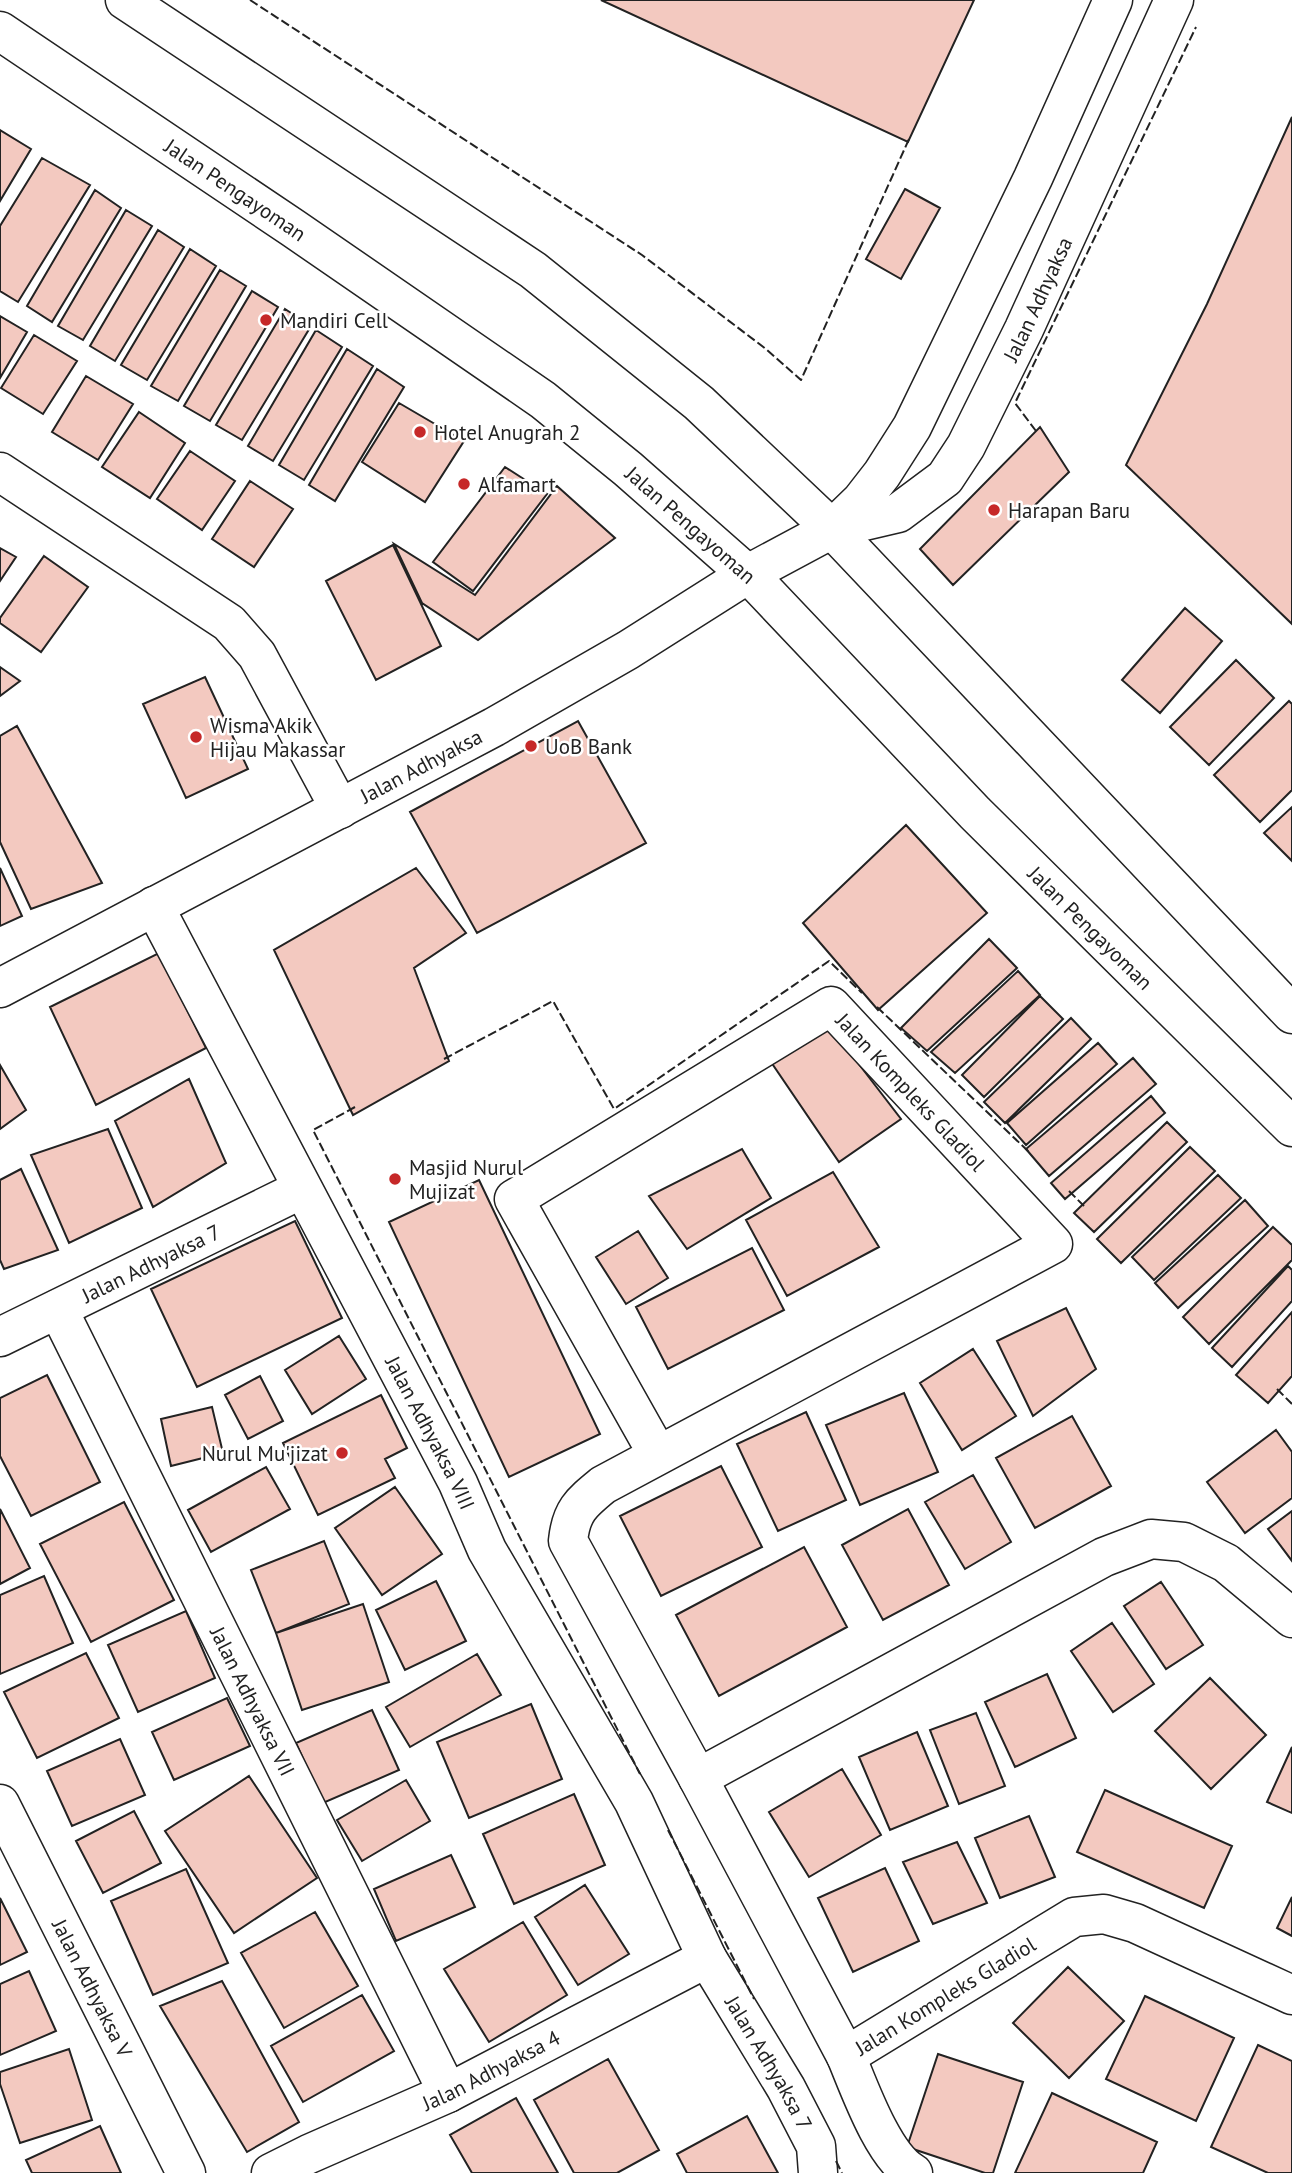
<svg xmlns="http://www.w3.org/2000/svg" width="1292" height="2173" font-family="'PT Sans',sans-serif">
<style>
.building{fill:#f3c9c0;stroke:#222;stroke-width:2}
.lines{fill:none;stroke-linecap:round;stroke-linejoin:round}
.minor-casing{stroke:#222;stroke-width:41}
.tertiary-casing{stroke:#222;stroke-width:41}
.minor{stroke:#fff;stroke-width:38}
.tertiary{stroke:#fff;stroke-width:38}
.fence{stroke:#222;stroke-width:2;stroke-dasharray:9 3.5;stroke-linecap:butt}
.poi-dot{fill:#c62828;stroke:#fff;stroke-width:2.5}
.labels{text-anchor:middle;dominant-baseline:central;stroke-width:5;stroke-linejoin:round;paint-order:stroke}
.street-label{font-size:21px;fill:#222;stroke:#fff}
.poi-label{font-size:21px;fill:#222;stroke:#fff;text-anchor:start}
</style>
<rect width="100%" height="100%" fill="#fff"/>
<path class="building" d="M601 0H974L908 142Z
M1292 117V624L1126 465 1207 304Z
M0 130 31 149 0 201Z
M42 158 90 185 18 302 0 291V226Z
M905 189 940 208 901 279 866 259Z
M95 190 121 208 52 322 27 306Z
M126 210 152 226 83 340 58 326Z
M158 230 184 247 115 361 90 346Z
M190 249 216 266 147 380 121 365Z
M220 270 246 286 178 401 151 386Z
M252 291 278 307 210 421 184 406Z
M285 309 311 326 242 440 216 425Z
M0 316 27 332 0 378Z
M316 330 342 347 273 461 248 446Z
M34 335 77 361 43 414 1 388Z
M347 349 373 366 304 480 279 465Z
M377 369 404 387 335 501 309 485Z
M86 376 133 404 98 460 52 432Z
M399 403 464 441 425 502 362 462Z
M139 412 185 443 150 498 102 467Z
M1040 427 1069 472 953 585 920 549Z
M190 451 235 481 202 530 157 499Z
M505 467 547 494 473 591 433 562Z
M250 481 293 509 254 567 212 539Z
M557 486 615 538 478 640 422 603 394 544 475 595Z
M393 545 441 646 376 680 326 581Z
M0 548 16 557 0 581Z
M44 556 88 587 41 652 0 623V618Z
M1185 608 1222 641 1160 713 1122 680Z
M1236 660 1274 698 1209 765 1170 727Z
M0 667 20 681 0 696Z
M205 677 248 769 186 798 143 704Z
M1289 701 1292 704V790L1260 822 1214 775Z
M578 721 646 843 477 933 410 812Z
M17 726 102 883 31 909 0 842V736Z
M1292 807V861L1264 833Z
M906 825 987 913 878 1010 803 923Z
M0 868 22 916 0 926Z
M416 868 466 933 414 968 449 1061 353 1115 274 950Z
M989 939 1017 968 927 1051 901 1028Z
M159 953 206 1048 96 1105 50 1007Z
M1018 971 1040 995 955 1073 931 1052Z
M1040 996 1063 1019 984 1097 962 1075Z
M1071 1018 1091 1039 1005 1123 984 1102Z
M828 1024 901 1119 839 1162 771 1062Z
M1098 1043 1117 1064 1026 1145 1007 1123Z
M1133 1058 1156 1084 1049 1176 1026 1149Z
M0 1065 26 1110 0 1129Z
M189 1079 226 1163 153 1207 115 1121Z
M1151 1096 1165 1113 1065 1199 1051 1183Z
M1167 1122 1187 1142 1094 1232 1074 1213Z
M108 1129 142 1208 69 1243 31 1155Z
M1190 1147 1215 1171 1121 1263 1097 1239Z
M742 1149 771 1198 687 1249 649 1196Z
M21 1169 58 1250 4 1269 0 1260V1180Z
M833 1172 879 1247 787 1296 746 1220Z
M1218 1175 1241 1198 1154 1280 1132 1257Z
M479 1180 600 1434 509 1477 389 1222Z
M1245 1200 1268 1226 1178 1308 1155 1283Z
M295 1221 342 1318 197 1387 151 1289Z
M1273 1227 1292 1245V1260L1209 1344 1183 1317Z
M638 1231 668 1278 626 1304 596 1257Z
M752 1248 784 1310 668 1369 636 1307Z
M1288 1266 1292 1270V1301L1232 1367 1212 1348Z
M1066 1308 1096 1369 1033 1416 997 1341Z
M1292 1312V1376L1268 1403 1236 1375Z
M339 1336 366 1379 312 1414 285 1370Z
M973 1349 1016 1416 962 1450 920 1383Z
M47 1375 100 1482 31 1516 0 1456V1398Z
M260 1376 283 1421 248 1439 225 1395Z
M904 1393 938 1472 860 1505 826 1425Z
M381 1395 407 1448 385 1459 395 1478 318 1515 283 1443Z
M212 1407 223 1453 171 1466 161 1419Z
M806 1412 846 1500 778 1531 737 1444Z
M1072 1416 1111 1486 1035 1528 996 1458Z
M1276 1430 1292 1452V1498L1245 1533 1207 1482Z
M721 1466 762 1547 661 1596 620 1516Z
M266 1467 290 1509 211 1552 188 1510Z
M973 1475 1011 1542 965 1569 925 1502Z
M395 1487 442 1554 382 1595 335 1528Z
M124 1502 174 1600 91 1642 40 1544Z
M0 1509 30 1568 0 1584Z
M908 1509 949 1585 883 1620 842 1545Z
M1292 1511V1561L1268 1529Z
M324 1541 349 1604 276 1633 251 1570Z
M804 1547 847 1627 719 1696 676 1615Z
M44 1576 73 1643 0 1674V1595Z
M436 1581 466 1641 405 1670 376 1610Z
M1161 1582 1203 1645 1166 1669 1124 1606Z
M363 1604 389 1682 302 1710 276 1633Z
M186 1611 215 1678 138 1712 108 1645Z
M1112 1623 1154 1684 1113 1712 1071 1651Z
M86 1653 119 1718 37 1758 4 1692Z
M477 1654 501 1695 410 1747 386 1707Z
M1047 1674 1076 1738 1015 1767 985 1702Z
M1210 1678 1266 1735 1211 1789 1155 1731Z
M227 1698 250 1746 174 1780 152 1732Z
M531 1704 562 1779 469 1818 437 1742Z
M372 1710 399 1770 323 1803 296 1743Z
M976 1713 1005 1786 959 1804 930 1730Z
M917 1732 948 1806 890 1830 859 1757Z
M120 1739 145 1795 72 1826 47 1771Z
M1292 1747V1813L1267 1802Z
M842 1769 881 1835 809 1877 769 1812Z
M249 1776 317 1878 234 1933 165 1831Z
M406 1780 430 1821 362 1861 337 1820Z
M1105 1790 1232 1846 1204 1908 1077 1852Z
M574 1794 605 1865 514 1904 483 1834Z
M134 1811 161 1863 103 1893 76 1841Z
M1029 1816 1055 1877 1000 1898 975 1838Z
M957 1842 987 1903 933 1924 903 1862Z
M451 1855 475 1907 396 1941 374 1889Z
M885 1868 919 1941 853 1972 818 1898Z
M186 1869 228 1963 153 1995 111 1901Z
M585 1885 629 1954 578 1985 535 1917Z
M1292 1897V1936L1277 1928Z
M0 1898 27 1952 0 1965Z
M315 1912 358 1986 284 2028 241 1953Z
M523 1922 567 1995 489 2042 444 1969Z
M1068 1967 1124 2021 1069 2078 1013 2023Z
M29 1971 56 2031 0 2055V1984Z
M222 1981 299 2122 247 2152 160 2006Z
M362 1995 394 2051 303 2102 271 2046Z
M1145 1996 1234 2038 1196 2121 1106 2079Z
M1258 2045 1292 2061V2173H1268L1211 2147Z
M69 2049 92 2120 20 2143 0 2084V2072Z
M938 2054 1023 2082 993 2173H985L907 2147Z
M608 2059 659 2150 617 2173H574L534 2100Z
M1052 2093 1157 2142 1143 2173H1015Z
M516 2098 558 2173H472L450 2135Z
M747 2116 778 2173H687L677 2154Z
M100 2126 121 2173H32L26 2160Z"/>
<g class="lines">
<g class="minor-casing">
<g id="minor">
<path d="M0 472 229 623 257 655 340 809"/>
<path id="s1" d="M154 906 458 1483 487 1550 634 1802 707 1958 786 2088 816 2146 818 2173"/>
<path id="s2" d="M58 1309 448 2093"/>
<path id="s3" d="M0 1337 302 1189"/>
<path id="s4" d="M658 1455 514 1199 831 1006 1053 1244 603 1485C581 1503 571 1511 568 1541L698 1778 846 2056C859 2087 883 2156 913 2173"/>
<path d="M698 1778 1104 1557 1151 1539 1184 1542 1226 1563 1292 1618"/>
<path id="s5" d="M0 1804 186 2173"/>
<path id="s6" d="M846 2056 1074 1917 1104 1914 1135 1923 1292 1995"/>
<path id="s7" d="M271 2173 309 2154 448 2093 707 1958"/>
</g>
</g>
<g class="tertiary-casing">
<g id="tertiary">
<path d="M125 0 533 270 699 403 832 529 1292 1014"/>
<path id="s8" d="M0 31 293 228 543 400 628 469 755 581 975 813 1292 1127"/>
<path id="s9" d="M834 528 898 513 945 478 966 446 1024 329 1174 0"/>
<path id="s10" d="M0 988 494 727 628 650 748 574 832 529 861 501 882 474 912 427 1033 178 1113 0"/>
</g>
</g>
<use href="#minor" class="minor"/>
<use href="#tertiary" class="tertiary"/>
<path class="fence" d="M250 0 642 255 766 349 801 380 909 139
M1036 431 1015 403 1196 27
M877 1007 1029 1152
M444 1059 553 1001 614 1109 829 961 862 993
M355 1107 313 1130 640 1774
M1069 1191 1084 1206
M1277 1389 1292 1404
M668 1830 754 1999
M836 2161 842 2173"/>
</g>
<g class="poi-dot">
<circle cx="266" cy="320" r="7"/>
<circle cx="420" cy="432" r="7"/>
<circle cx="464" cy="484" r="7"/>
<circle cx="994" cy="510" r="7"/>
<circle cx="196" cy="737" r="7"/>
<circle cx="531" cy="746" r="7"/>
<circle cx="395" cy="1179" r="7"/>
<circle cx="342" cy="1453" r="7"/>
</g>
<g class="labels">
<g class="street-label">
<text stroke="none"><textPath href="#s8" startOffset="284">Jalan Pengayoman</textPath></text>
<text stroke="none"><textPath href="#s9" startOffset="326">Jalan Adhyaksa</textPath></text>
<text stroke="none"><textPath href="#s8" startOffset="850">Jalan Pengayoman</textPath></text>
<text stroke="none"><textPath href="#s10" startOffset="476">Jalan Adhyaksa</textPath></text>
<text stroke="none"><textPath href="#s8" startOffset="1418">Jalan Pengayoman</textPath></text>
<text stroke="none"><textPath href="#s4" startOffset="782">Jalan Kompleks Gladiol</textPath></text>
<text stroke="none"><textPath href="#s3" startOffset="168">Jalan Adhyaksa 7</textPath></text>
<text stroke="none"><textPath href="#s1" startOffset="595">Jalan Adhyaksa VIII</textPath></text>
<text stroke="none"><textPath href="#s2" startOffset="438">Jalan Adhyaksa VII</textPath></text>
<text stroke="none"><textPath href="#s5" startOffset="206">Jalan Adhyaksa V</textPath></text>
<text stroke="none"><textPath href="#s6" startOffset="116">Jalan Kompleks Gladiol</textPath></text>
<text stroke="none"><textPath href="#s1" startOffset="1311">Jalan Adhyaksa 7</textPath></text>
<text stroke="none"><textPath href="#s7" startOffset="243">Jalan Adhyaksa 4</textPath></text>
</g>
<g class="poi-label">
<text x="280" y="320">Mandiri Cell</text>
<text x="434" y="432">Hotel Anugrah 2</text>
<text x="478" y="484">Alfamart</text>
<text x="1008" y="510">Harapan Baru</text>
<text x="210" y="725">Wisma Akik<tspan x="210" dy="24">Hijau Makassar</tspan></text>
<text x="545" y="746">UoB Bank</text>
<text x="409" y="1167">Masjid Nurul<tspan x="409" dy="24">Mujizat</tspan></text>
<text x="328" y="1453" text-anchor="end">Nurul Mu'jizat</text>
</g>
</g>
</svg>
